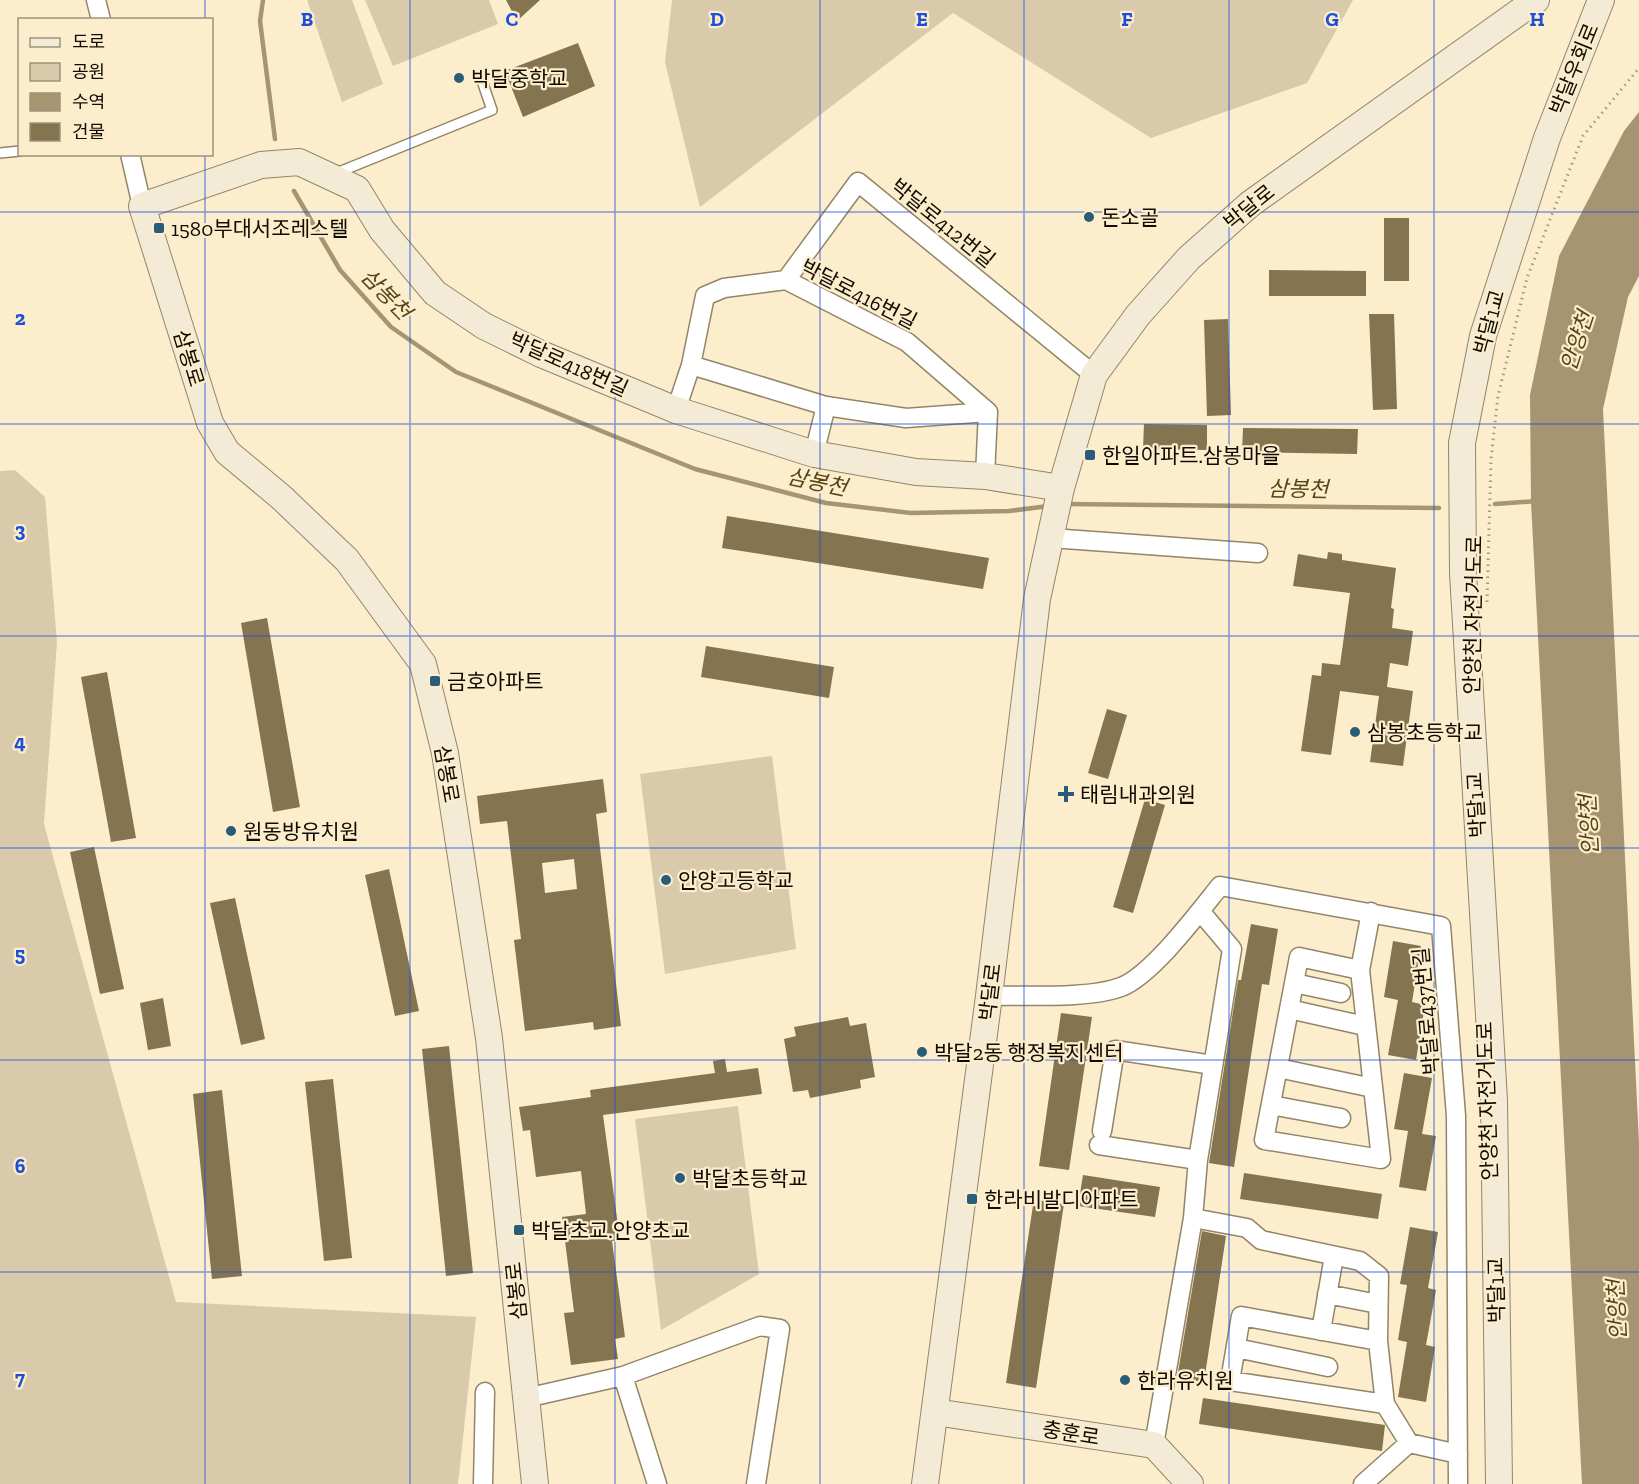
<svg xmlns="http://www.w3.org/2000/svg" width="1639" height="1484" font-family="'Zilla Slab','Noto Sans KR',serif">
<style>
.green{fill:#d8caab}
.water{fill:#a69570}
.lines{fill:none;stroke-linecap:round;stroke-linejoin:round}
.stream{stroke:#a69570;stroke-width:4.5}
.building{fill:#84744f;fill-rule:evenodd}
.lane-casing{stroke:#938567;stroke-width:12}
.street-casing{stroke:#938567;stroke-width:21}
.secondary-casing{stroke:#938567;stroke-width:28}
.path{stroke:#a49981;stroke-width:3;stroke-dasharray:1.5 4.5;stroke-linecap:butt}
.lane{stroke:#fff;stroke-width:9}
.street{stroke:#fff;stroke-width:18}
.secondary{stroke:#f4ebd7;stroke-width:26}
.grid{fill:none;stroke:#1d4ed8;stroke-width:1.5;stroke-opacity:0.55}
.poi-dot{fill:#295c79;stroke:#fcedcc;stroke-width:2}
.labels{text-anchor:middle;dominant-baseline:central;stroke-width:4.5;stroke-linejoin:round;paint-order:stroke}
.street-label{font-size:21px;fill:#110c03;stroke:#fcedcc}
.poi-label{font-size:21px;fill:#110c03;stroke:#fcedcc;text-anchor:start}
.water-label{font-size:22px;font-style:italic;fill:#584516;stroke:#fcedcc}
.grid-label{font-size:20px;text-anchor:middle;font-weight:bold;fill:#1d4ed8;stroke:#fcedcc;stroke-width:4.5;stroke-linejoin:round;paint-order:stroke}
</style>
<rect width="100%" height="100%" fill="#fcedcc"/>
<path class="green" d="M307 0H352L383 84 342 102Z
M365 0H489L498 24 393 66Z
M672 0H1353L1307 83 1151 138 953 13 700 207 665 62Z
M15 470 45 497 57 642 44 824 176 1302 476 1317 458 1484H0V471Z
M772 756 796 949 665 974 640 774Z
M738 1106 759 1274 661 1330 635 1119Z"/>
<path class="water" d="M1639 112V276L1628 297 1603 409 1639 1143V1484H1582L1531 502 1530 395 1559 256 1624 131Z"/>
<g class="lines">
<path class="stream" d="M263 0 260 21 275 139
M294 191 340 270 391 327 456 372 695 469 826 503 911 513 1009 511 1049 506
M1066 504 1439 508
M1495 504 1537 501"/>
</g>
<path class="building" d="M506 0H540L517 21Z
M578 43 595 86 523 117 505 71Z
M1384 218H1409V281H1384Z
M1269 270 1366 271V296H1269Z
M1369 314H1394L1397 409 1373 410Z
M1228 319 1231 415 1207 416 1204 320Z
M1144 424 1207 425V450L1143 449Z
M1243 428 1358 429 1357 454 1242 452Z
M727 516 989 558 983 589 722 548Z
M1328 552 1342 554V560L1396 568 1391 608 1394 609 1392 628 1413 631 1408 666 1390 663 1387 687 1413 691 1403 766 1370 762 1379 696 1340 691 1331 755 1301 751 1312 675 1321 676 1322 663 1340 665 1350 593 1293 586 1298 554 1327 559Z
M267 618 300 807 273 812 241 623Z
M706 646 834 667 829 698 701 677Z
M107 672 136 838 111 842 81 677Z
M1107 709 1127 715 1108 779 1088 773Z
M603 779 607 812 596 814 621 1026 594 1030 593 1022 525 1031 514 940 521 939 507 821 480 824 477 796ZM574 859 577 889 545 893 542 863Z
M1145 799 1165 805 1133 913 1113 907Z
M94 847 124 989 100 994 70 852Z
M389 869 419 1011 395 1016 365 875Z
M235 898 265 1039 241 1045 210 903Z
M1251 924 1278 929 1269 985 1262 984 1234 1167 1209 1163 1238 980H1241Z
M1393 941 1421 946 1412 1002 1425 1005 1416 1060 1388 1055 1398 1000 1384 997Z
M163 998 171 1046 148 1050 140 1003Z
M1061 1013 1092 1017 1069 1170 1039 1166Z
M848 1017 850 1026 866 1023 875 1077 860 1080 861 1088 810 1098 808 1090 793 1092 784 1039 796 1036 794 1027Z
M449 1046 473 1273 446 1276 422 1049Z
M725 1059 727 1072 758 1068 762 1094 603 1115 620 1240 612 1241 625 1337 615 1339 618 1359 571 1365 564 1313 574 1312 562 1217 586 1214 581 1171 536 1177 530 1130 523 1131 519 1107 591 1097 590 1090 715 1073 713 1061Z
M1404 1073 1432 1078 1422 1134 1436 1136 1426 1191 1399 1187 1408 1131 1394 1129Z
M333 1079 352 1258 324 1261 305 1082Z
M222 1090 242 1276 212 1279 193 1094Z
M1244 1173 1382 1194 1378 1219 1240 1199Z
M1083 1175 1160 1187 1155 1217 1078 1206Z
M1034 1199 1064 1204 1036 1388 1006 1383Z
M1410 1227 1438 1232 1428 1288 1436 1290 1426 1345 1435 1347 1426 1402 1398 1397 1407 1342 1398 1340 1407 1285 1400 1284Z
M1202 1231 1226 1236 1204 1382 1177 1378Z
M1203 1398 1385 1425 1382 1451 1199 1424Z"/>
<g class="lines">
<g class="lane-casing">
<path id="lane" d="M0 153 20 151
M334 174 492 110 481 78"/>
</g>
<g class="street-casing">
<path id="street" d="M96 0 101 20
M130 154 142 206
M786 280 858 182 1094 375
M691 365 826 406 906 418 988 412
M676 410 691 365 705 296 724 288 786 280 907 342 988 412 985 476
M814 454 826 406
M1051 538 1258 553
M1360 970 1299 957 1264 1140 1381 1159 1360 970 1371 912
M1294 983 1341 993
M989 996C1025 995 1089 999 1121 987 1152 975 1199 912 1220 886L1441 926 1456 1116 1458 1484
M1289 1009 1365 1026
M1278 1068 1373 1088
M1271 1105 1341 1118
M1102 1131 1115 1050 1213 1065
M1099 1145 1198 1160
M1193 1218 1247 1228 1261 1240 1360 1261 1379 1276 1378 1341 1385 1404 1409 1443 1458 1454
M1327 1294 1378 1304
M1321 1331 1334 1256
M1378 1341 1241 1316 1230 1381 1385 1404
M1236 1348 1328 1367
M623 1376 760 1326 780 1329 756 1484
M526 1398 623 1376 657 1484
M1154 1445 1193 1218 1198 1160 1232 949 1200 911
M483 1484 485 1392
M1363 1484 1409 1443"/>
</g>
<g class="secondary-casing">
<path id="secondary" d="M935 1412 1154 1445 1190 1484
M535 1484 489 1038 445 753 423 664 347 560 281 497 227 452 210 423 142 206 261 165 299 162 357 189 382 230 435 293 484 326 541 354 676 410 814 454 916 472 985 476 1061 488
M925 1484 989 996 1037 599 1061 488 1094 375 1138 315 1189 258 1250 204 1536 0
M1499 1484 1494 1100 1463 573 1462 443 1483 336 1547 138 1601 0"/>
</g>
<path class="path" d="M1487 602 1491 459 1498 396 1527 278 1583 136 1639 68"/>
<use href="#lane" class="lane"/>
<use href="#street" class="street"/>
<use href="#secondary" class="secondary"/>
</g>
<path class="grid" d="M205 0V20M410 0V1484M615 0V1484M820 0V1484M1024 0V1484M1229 0V1484M1434 0V1484M205 154V1484M0 212H1639M0 424H1639M0 636H1639M0 848H1639M0 1060H1639M0 1272H1639"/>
<g class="poi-dot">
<circle cx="459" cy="78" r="6"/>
<circle cx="1089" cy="217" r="6"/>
<rect x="153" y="222" width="12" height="12" rx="3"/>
<rect x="1084" y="449" width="12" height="12" rx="3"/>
<rect x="429" y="675" width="12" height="12" rx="3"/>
<circle cx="1355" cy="732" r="6"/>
<path d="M1063 785h6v6h6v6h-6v6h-6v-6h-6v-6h6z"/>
<circle cx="231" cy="831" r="6"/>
<circle cx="666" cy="880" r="6"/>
<circle cx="922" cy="1052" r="6"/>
<circle cx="680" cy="1178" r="6"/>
<rect x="966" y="1193" width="12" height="12" rx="3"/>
<rect x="513" y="1224" width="12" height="12" rx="3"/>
<circle cx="1125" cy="1380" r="6"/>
</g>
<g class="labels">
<g class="street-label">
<text transform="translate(1574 69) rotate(-68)">박달우회로</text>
<text transform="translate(1249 207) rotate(-39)">박달로</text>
<text transform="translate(943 223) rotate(39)">박달로412번길</text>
<text transform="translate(859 294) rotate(27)">박달로416번길</text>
<text transform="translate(1489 322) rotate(-75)">박달1교</text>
<text transform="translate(189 358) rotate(73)">삼봉로</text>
<text transform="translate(569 364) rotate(24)">박달로418번길</text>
<text transform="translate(1473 615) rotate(-89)">안양천 자전거도로</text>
<text transform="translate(447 774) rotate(80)">삼봉로</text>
<text transform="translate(1476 805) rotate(-93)">박달1교</text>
<text transform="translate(990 992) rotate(-83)">박달로</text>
<text transform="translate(1426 1011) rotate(-95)">박달로437번길</text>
<text transform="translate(1487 1101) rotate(-92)">안양천 자전거도로</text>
<text transform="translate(1496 1290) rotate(-91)">박달1교</text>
<text transform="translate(516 1291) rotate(-96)">삼봉로</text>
<text transform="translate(1071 1433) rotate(9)">충훈로</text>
</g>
<g class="poi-label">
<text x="471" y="78">박달중학교</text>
<text x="1101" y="217">돈소골</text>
<text x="171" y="228">1580부대서조레스텔</text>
<text x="1102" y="455">한일아파트.삼봉마을</text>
<text x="447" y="681">금호아파트</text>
<text x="1367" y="732">삼봉초등학교</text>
<text x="1080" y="794">태림내과의원</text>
<text x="243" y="831">원동방유치원</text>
<text x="678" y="880">안양고등학교</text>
<text x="934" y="1052">박달2동 행정복지센터</text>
<text x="692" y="1178">박달초등학교</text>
<text x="984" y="1199">한라비발디아파트</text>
<text x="531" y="1230">박달초교.안양초교</text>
<text x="1137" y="1380">한라유치원</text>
</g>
<g class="water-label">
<text transform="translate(386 294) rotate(46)">삼봉천</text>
<text transform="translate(1577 341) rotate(-72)">안양천</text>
<text transform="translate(817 482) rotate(12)">삼봉천</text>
<text transform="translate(1298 489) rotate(1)">삼봉천</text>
<text transform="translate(1589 825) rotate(-93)">안양천</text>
<text transform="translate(1617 1310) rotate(-93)">안양천</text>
</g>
</g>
<g class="grid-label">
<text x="307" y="26">B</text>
<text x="512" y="26">C</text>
<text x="717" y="26">D</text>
<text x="922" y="26">E</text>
<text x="1127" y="26">F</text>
<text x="1332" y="26">G</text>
<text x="1537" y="26">H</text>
<text x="20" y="325">2</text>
<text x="20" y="537">3</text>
<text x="20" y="749">4</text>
<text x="20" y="961">5</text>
<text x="20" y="1173">6</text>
<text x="20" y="1385">7</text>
</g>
<rect x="18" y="18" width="195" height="138" fill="#fcedcc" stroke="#9e937c" stroke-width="1.5"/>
<rect x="30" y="38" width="30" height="9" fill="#f4ebd7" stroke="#9e937c" stroke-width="1.5"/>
<text x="72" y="48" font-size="18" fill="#110c03">도로</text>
<rect x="30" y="63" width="30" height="18" fill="#d8caab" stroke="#9e937c" stroke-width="1.5"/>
<text x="72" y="78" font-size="18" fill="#110c03">공원</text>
<rect x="30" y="93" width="30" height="18" fill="#a69570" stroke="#9e937c" stroke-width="1.5"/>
<text x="72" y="108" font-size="18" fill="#110c03">수역</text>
<rect x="30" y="123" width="30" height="18" fill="#84744f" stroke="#9e937c" stroke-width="1.5"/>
<text x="72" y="138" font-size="18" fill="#110c03">건물</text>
</svg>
